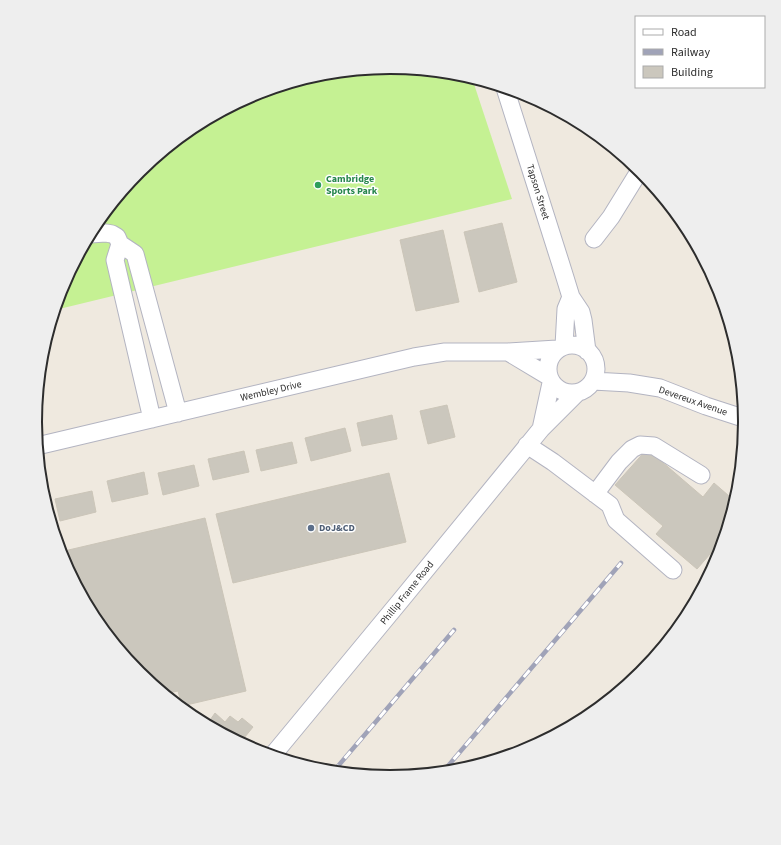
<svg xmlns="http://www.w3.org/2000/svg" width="781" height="845" font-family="'Source Sans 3',sans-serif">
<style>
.pitch{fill:#c5f193}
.building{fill:#cbc7bd;stroke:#cbc5b8}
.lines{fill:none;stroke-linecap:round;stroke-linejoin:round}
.minor-casing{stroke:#b3b4c1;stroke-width:19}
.minor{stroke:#fff;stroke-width:17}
.rail-casing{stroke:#a0a3b8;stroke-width:4.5}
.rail{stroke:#fff;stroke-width:3;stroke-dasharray:9;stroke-linecap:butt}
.leisure-dot{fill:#2e9e5b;stroke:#fff;stroke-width:1.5}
.service-dot{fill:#5c6f8a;stroke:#fff;stroke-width:1.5}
.labels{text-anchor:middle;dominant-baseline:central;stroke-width:3;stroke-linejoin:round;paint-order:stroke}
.leisure-label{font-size:10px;font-weight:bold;fill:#27864d;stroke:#fff;text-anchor:start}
.street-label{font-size:10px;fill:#2d2d2d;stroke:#fff}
.service-label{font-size:10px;font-weight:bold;fill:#4e5e75;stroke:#fff;text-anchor:start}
.rim{fill:none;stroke:#2d2d2d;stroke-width:2}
</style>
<rect width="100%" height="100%" fill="#efe9df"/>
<path class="pitch" d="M391 67 460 74 472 78 512 199 55 310 62 286 95 225 139 171 193 127 255 94 321 74Z"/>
<path class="building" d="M502 223 517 282 479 292 464 232Z
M443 230 459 302 416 311 400 240Z
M447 405 455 437 428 444 420 411Z
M392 415 397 439 362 446 357 423Z
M345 428 351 451 311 461 305 438Z
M292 442 297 463 261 471 256 450Z
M647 449 703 497 714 483 736 502 725 537 697 569 656 534 663 526 615 485Z
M244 451 249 472 213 480 208 459Z
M194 465 199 486 163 495 158 473Z
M144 472 148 494 112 502 107 481Z
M389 473 406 542 233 583 216 514Z
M92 491 96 512 60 521 55 499Z
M205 518 246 691 182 706 178 691 164 694 139 674 95 620 62 558 60 552Z
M215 713 225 722 230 716 238 722 242 718 253 727 240 743 217 731 208 723Z"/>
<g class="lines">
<g class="minor-casing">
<path id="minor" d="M505 88 563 271 571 297 581 312 583 320 587 351
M90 234 106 233 112 234 117 237 120 244 135 254 178 413
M594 239 611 217 640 170
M120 244 115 260 152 419
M548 369a24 24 0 1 1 48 0a24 24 0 1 1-48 0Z
M564 346 566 309 571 297
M508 352 548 376
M593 381 629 383 660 388 706 406 746 419
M541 429 551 383
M527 445 553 462 610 505 616 520 673 570
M37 446 414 357 445 352H508L557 349
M595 494 619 462 632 449 640 445 654 446 701 475
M272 756 401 600 541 429 577 393"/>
</g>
<use href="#minor" class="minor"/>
<g class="rail-casing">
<path id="rail" d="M333 772 454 630
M442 773 621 563"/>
</g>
<use href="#rail" class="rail"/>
</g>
<circle class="leisure-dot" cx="318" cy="185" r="4"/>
<circle class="service-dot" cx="311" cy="528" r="4"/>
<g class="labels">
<g class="leisure-label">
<text x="326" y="179">Cambridge<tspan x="326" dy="12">Sports Park</tspan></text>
</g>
<g class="street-label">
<text transform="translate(538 192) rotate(73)">Tapson Street</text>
<text transform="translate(271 391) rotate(-13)">Wembley Drive</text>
<text transform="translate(693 401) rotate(19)">Devereux Avenue</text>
<text transform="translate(407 593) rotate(-51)">Phillip Frame Road</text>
</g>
<g class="service-label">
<text x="319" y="528">DoJ&amp;CD</text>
</g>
</g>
<path d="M0 0H781V845H0ZM42 422a348 348 0 1 1 696 0a348 348 0 1 1-696 0Z" fill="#eee" fill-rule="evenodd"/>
<path class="rim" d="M42 422a348 348 0 1 1 696 0a348 348 0 1 1-696 0Z"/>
<rect x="635" y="16" width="130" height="72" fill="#ffffff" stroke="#ababab"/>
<rect x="643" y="29" width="20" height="6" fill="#ffffff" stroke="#ababab"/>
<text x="671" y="36" font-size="12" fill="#2d2d2d">Road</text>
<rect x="643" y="49" width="20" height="6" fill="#a0a3b8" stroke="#ababab"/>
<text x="671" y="56" font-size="12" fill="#2d2d2d">Railway</text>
<rect x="643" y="66" width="20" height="12" fill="#cbc7bd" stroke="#ababab"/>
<text x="671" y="76" font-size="12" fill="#2d2d2d">Building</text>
</svg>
